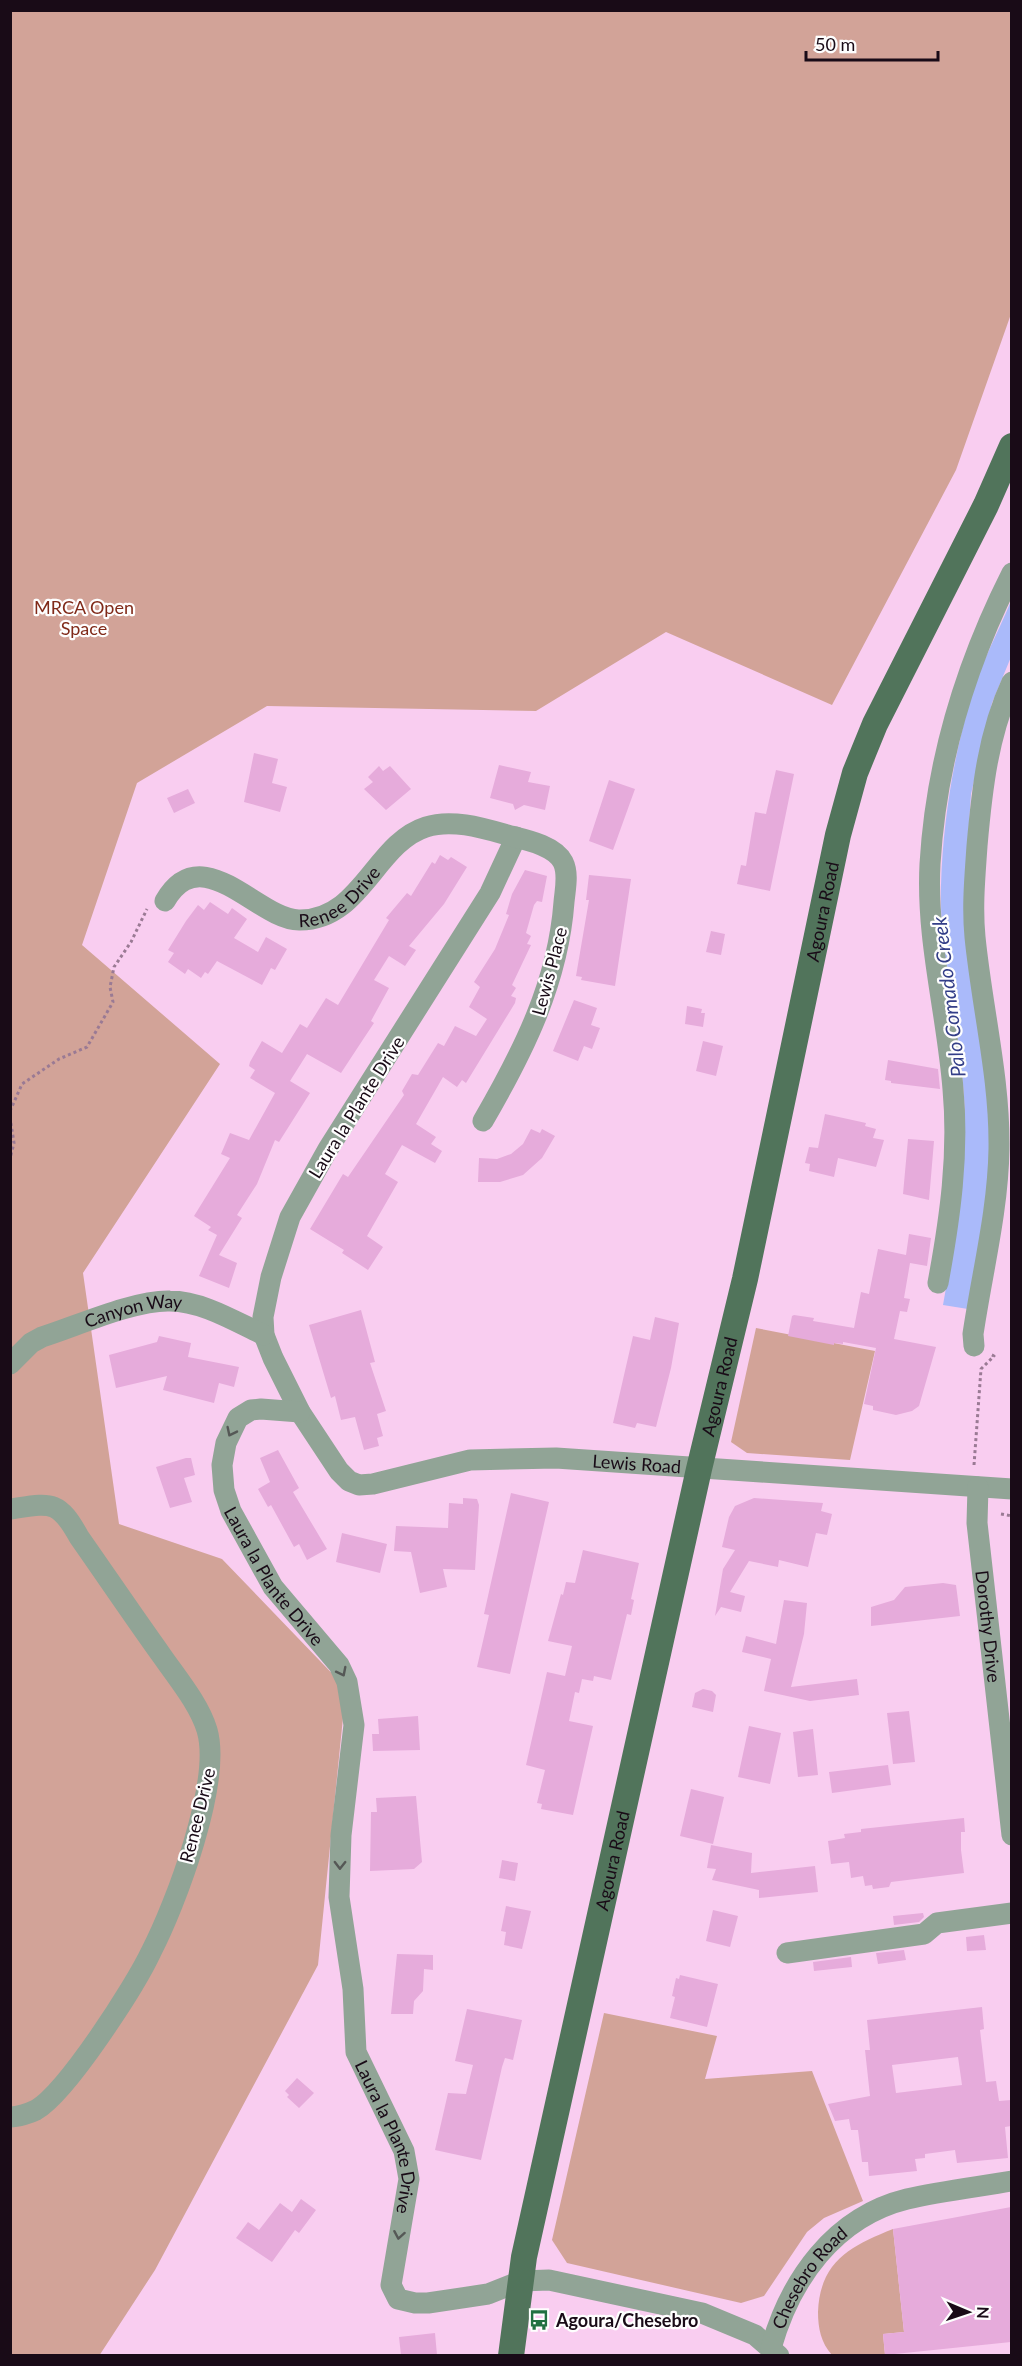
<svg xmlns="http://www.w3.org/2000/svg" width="1022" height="2366" font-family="Lato,sans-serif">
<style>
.green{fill:#d2a398}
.water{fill:#aabafa}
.building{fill:#e6abdb;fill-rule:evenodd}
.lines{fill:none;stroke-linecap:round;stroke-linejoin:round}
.path{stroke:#9a7a94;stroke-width:3;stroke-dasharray:3 3;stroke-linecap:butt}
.minor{stroke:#91a496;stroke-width:21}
.major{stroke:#51745b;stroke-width:26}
.oneway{stroke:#555856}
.labels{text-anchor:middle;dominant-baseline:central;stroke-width:4.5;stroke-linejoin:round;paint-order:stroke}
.park-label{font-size:18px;fill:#802a19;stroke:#fefefe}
.street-label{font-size:18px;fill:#190b17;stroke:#fefefe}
.poi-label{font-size:18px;font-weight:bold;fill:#190b17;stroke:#fefefe;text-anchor:start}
.water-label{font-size:20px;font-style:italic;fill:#333e88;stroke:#fefefe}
</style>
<rect width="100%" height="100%" fill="#f9cdf0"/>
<path class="green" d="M10 11H1012L1011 314 956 470 832 705 666 632 536 711 267 706 137 783 82 945 220 1064 83 1273 119 1524 222 1559 346 1688 318 1965 155 2270 99 2356 10 2355Z
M756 1328 875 1351 850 1460 747 1453 731 1442Z
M604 2013 717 2036 705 2079 812 2071 863 2201 824 2218 807 2232 764 2296 741 2303 567 2263 552 2240Z
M893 2229 904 2332 883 2334 885 2355H832C821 2343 818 2328 818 2312 820 2261 851 2246 893 2229Z"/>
<path class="water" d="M1011 601V657L992 703 971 794 965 886 991 1127 989 1182 968 1309 943 1305C956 1231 970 1159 963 1084 957 1018 939 952 941 885 943 822 953 759 971 697 980 665 998 633 1011 601Z"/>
<path class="building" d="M254 753 278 759 272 783 287 787 280 812 244 802Z
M499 765 531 772 528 782 550 786 545 810 524 805 515 810 513 804 490 798Z
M379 766 383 771 390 766 411 789 386 810 364 789 373 782 368 777Z
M776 770 794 774 770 891 737 884 741 865 746 866 755 812 766 814Z
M609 780 635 789 613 850 589 841Z
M188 789 195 803 174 813 167 798Z
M440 855 448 860 451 857 467 867 444 904 409 946 416 950 405 966 389 956 374 980 389 988 371 1021 374 1023 364 1038 341 1073 307 1054 290 1081 310 1093 279 1142 275 1140 257 1184 237 1215 242 1218 219 1255 237 1263 229 1288 199 1276 217 1235 208 1230 211 1227 194 1216 230 1158 221 1154 230 1133 249 1140 275 1093 250 1078 255 1070 249 1066 250 1062 262 1041 282 1053 300 1024 307 1028 326 998 338 1005 389 920 386 918 407 893 411 896 432 862 435 864Z
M525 870 547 876 542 902 537 901 534 905 526 933 531 936 527 944 531 945 512 985 516 988 511 996 516 998 515 1003 466 1083 462 1080 457 1087 443 1077 416 1124 436 1137 431 1144 442 1151 435 1163 402 1145 385 1174 398 1182 367 1236 383 1247 368 1270 342 1253 344 1250 310 1229 343 1174 348 1177 404 1095 402 1091 412 1074 418 1075 438 1043 444 1046 455 1026 476 1036 487 1019 469 1007 480 987 474 982 495 949 509 915 506 914 512 894Z
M589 875 631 879 615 986 581 980 582 977 576 976 589 900H586Z
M210 902 228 914 232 908 247 919 234 938 258 952 266 937 287 949 275 970 271 968 262 985 217 961 208 974 205 972 201 978 188 969 185 974 168 962 174 953 168 950 186 921 198 905 204 910Z
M711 931 725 934 721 955 706 952Z
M574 1000 597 1008 591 1025 600 1028 592 1049 584 1046 578 1061 553 1051Z
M687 1006 702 1009 701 1013H705L703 1027 685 1024Z
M703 1041 723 1046 716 1076 696 1071Z
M888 1060 938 1069 940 1089 891 1083V1081L885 1080Z
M825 1114 866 1123 865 1126 876 1129 873 1138 884 1140 876 1167 838 1158 834 1177 809 1171 810 1164 805 1163 809 1147 818 1148Z
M531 1129 540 1133 542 1129 555 1136 542 1158 523 1175 500 1182H478L479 1158 497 1159 511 1154 523 1144Z
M908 1139 934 1141 929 1200 903 1194Z
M909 1234 931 1238 927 1266 910 1263 904 1298 910 1299 907 1312 900 1311 894 1339 936 1347 919 1406 912 1411 896 1415 873 1410V1406L864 1404 876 1348 843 1342V1344L834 1343V1345L788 1336 792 1316 794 1315 814 1318 813 1321 854 1328 861 1292 869 1294 878 1249 906 1255Z
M361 1310 375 1362 370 1363 386 1411 377 1414 383 1436 377 1438 379 1446 364 1450 355 1417 341 1420 335 1396 331 1398 309 1325Z
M655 1317 679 1323 671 1368 656 1427 637 1423 635 1428 613 1423 633 1336 650 1340Z
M159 1336 191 1343 188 1357 239 1367 234 1387 219 1383 214 1403 163 1390 167 1376 116 1388 109 1355 157 1342Z
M278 1450 299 1488 293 1492 327 1549 307 1560 299 1544 294 1547 271 1505 268 1507 258 1489 270 1482 260 1458Z
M186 1458H191L195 1475 184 1478 192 1502 170 1508 156 1467Z
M511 1493 549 1502 510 1674 477 1667 489 1615 484 1614Z
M463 1498 477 1499 479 1505 475 1570 443 1569 447 1587 420 1593 411 1552 394 1551 396 1526 448 1528 449 1503 463 1504Z
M754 1498 823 1503 821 1511 832 1514 827 1535 816 1533 808 1567 779 1560 778 1567 749 1561 730 1592 745 1596 741 1612 721 1607 715 1616 723 1569 735 1550 722 1547 729 1517 735 1506Z
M342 1533 387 1544 380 1573 336 1562Z
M583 1550 639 1563 631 1599 634 1600 631 1615 627 1614 611 1680 594 1676 593 1681 582 1679 579 1693 575 1692 569 1721 593 1726 573 1815 541 1809 542 1804 537 1803 545 1770 526 1765 547 1672 565 1676 572 1646 548 1641 561 1594 563 1595 566 1582 575 1583Z
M943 1583 956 1585 960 1616 871 1626V1607L894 1600 905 1587Z
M784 1600 807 1603 804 1634 791 1687 857 1679 859 1695 810 1701 764 1691 771 1659 742 1652 746 1636 776 1644Z
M703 1689 712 1691 716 1695 713 1712 692 1707 695 1693Z
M909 1711 915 1762 893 1764 887 1713Z
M418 1716 420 1750 373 1751 372 1734H379L378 1719Z
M749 1726 781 1733 770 1784 738 1777Z
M813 1729 818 1775 798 1777 793 1732Z
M888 1765 891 1785 832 1793 829 1772Z
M691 1789 724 1797 713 1844 680 1836Z
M416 1796 422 1862 414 1869 370 1871 371 1812H377L376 1798Z
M964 1818 965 1832H961V1850L964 1873 891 1882 889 1887 873 1889 872 1885 865 1886 863 1876 851 1878 849 1862 831 1864 828 1841 845 1838 844 1834 861 1832V1829Z
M711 1845 752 1853 751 1873 815 1866 818 1892 759 1898V1890L712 1880 716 1869 707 1868Z
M502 1860 518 1863 515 1881 499 1878Z
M506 1906 531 1911 522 1949 504 1945 506 1932 501 1931Z
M713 1910 738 1916 730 1947 706 1941Z
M923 1913 924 1917 919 1922 894 1925 893 1916Z
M984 1935 986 1950 967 1951 966 1937Z
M904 1950 906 1960 878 1964 876 1953Z
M397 1954 433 1955V1970L424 1969 423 1991 414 2001 413 2014H391Z
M851 1957 852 1967 814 1971 813 1962Z
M680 1975 718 1984 707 2027 670 2018 675 1997 672 1996 676 1978 679 1979Z
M982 2007 984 2029 980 2030 986 2082 996 2081 999 2101 1011 2100V2126L1005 2127 1008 2158 957 2163 955 2150 925 2154V2158L915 2159 917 2171 869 2176 868 2162H862L858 2130H851L849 2119 835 2121 828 2104 870 2096 865 2050H870L867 2020ZM958 2057 962 2085 896 2093 892 2065Z
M467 2009 522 2020 513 2060 505 2058 502 2067 481 2160 435 2150 448 2093 466 2094 473 2065 455 2061Z
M297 2078 314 2093 299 2108 287 2097 289 2095 285 2091Z
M301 2199 316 2210 299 2233 295 2230 272 2262 236 2238 248 2222 259 2230 280 2203 292 2212Z
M1011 2207V2342L885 2355 883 2334 904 2332 893 2229Z
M435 2333 437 2355H401L399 2337Z"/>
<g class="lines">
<path class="path" d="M10 1111 22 1084 59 1059 87 1047 113 1002 110 987 114 967 131 942 147 909
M10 1117 14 1143 10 1159
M974 1465 981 1369 994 1356 990 1354
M1001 1514 1012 1516"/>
<g class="minor">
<path id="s1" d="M516 837 490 893 328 1149 290 1217 271 1277 263 1317 264 1335 273 1358 300 1412 339 1471 349 1481 359 1485 373 1484 470 1460 556 1458 1012 1489"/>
<path id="s2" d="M165 901C202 837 258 920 299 920 361 921 375 843 426 827 453 818 486 829 511 836 527 840 555 846 563 862 569 874 565 890 564 902 558 983 523 1052 483 1121"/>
<path d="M938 1283C950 1218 959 1155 953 1089 947 1013 926 940 930 864 936 762 966 664 1012 573"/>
<path d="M974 1346 973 1334C982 1273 998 1211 999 1149 1000 1078 982 1008 975 937 972 906 975 876 977 846 982 789 988 734 1012 682"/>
<path id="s3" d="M10 1364 31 1343 42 1337C77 1326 134 1300 170 1301 202 1301 236 1322 264 1335"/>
<path id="s4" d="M300 1412 261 1409 251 1410 238 1418 226 1443 222 1465 224 1490 231 1511 273 1587 339 1665 347 1682 354 1725 341 1835 339 1897 353 1989 356 2052 404 2151 409 2179 391 2285 398 2299 415 2303H428L488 2294 521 2281 549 2280 702 2313 755 2335 779 2356"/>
<path id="s5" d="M978 1487 977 1523 1012 1835"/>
<path d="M10 1509C51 1503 58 1499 79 1537 107 1577 134 1617 162 1656 178 1679 199 1704 207 1730 222 1781 176 1904 151 1952 135 1986 67 2092 36 2110 30 2113 18 2117 10 2117"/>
<path d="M787 1953 924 1934 937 1923 1012 1913"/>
<path id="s6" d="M771 2348C790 2280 834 2217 907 2199 941 2191 977 2187 1012 2181"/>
</g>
<path class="major" id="s7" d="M511 2356 524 2257 699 1469 745 1279 838 835 855 773 875 724 986 505 1012 446"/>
</g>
<defs><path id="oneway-chevron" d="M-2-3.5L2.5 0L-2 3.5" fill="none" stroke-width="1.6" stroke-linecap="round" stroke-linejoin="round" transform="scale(1.5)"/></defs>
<g class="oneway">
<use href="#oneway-chevron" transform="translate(231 1432) rotate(116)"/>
<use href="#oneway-chevron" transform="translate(342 1672) rotate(63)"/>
<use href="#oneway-chevron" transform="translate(340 1865) rotate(91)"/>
<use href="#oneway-chevron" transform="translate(399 2235) rotate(100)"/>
</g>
<defs>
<g id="bus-bare" transform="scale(1.62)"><path d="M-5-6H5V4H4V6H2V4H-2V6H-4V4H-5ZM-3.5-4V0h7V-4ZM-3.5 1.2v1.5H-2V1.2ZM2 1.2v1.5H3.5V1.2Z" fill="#217142" stroke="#fefefe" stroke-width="2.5" paint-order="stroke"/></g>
</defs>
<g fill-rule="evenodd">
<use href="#bus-bare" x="539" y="2320"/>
</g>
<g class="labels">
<g class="park-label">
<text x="84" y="607">MRCA Open<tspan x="84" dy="21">Space</tspan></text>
</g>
<g class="street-label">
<text stroke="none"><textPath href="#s2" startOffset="202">Renee Drive</textPath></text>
<text stroke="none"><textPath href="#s7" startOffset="1478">Agoura Road</textPath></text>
<text transform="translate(549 971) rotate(-75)">Lewis Place</text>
<text transform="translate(356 1107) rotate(-58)">Laura la Plante Drive</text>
<text stroke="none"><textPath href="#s3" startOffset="138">Canyon Way</textPath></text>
<text stroke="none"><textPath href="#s7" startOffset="992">Agoura Road</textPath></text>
<text stroke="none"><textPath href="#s1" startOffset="1026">Lewis Road</textPath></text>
<text stroke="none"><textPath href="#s4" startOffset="240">Laura la Plante Drive</textPath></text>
<text stroke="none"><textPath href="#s5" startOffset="140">Dorothy Drive</textPath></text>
<text transform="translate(197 1815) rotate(-76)">Renee Drive</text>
<text stroke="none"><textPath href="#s7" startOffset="506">Agoura Road</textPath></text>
<text stroke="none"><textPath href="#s4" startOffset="834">Laura la Plante Drive</textPath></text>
<text stroke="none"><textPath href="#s6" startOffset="81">Chesebro Road</textPath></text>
</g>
<g class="poi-label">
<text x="556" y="2320">Agoura/Chesebro</text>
</g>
<g class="water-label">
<text transform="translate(948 997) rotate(-97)">Palo Comado Creek</text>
</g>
</g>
<rect width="1022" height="2366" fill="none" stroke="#190b17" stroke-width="24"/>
<g transform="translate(968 2312) rotate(92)" stroke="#fefefe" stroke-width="4.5" paint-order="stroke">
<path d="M0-4.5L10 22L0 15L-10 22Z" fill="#190b17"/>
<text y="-9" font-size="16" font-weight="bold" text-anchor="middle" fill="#190b17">N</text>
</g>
<path d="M806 51v9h132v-9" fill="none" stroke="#190b17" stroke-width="3"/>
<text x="815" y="51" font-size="18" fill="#190b17" stroke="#fefefe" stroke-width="4.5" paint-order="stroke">50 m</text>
</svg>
